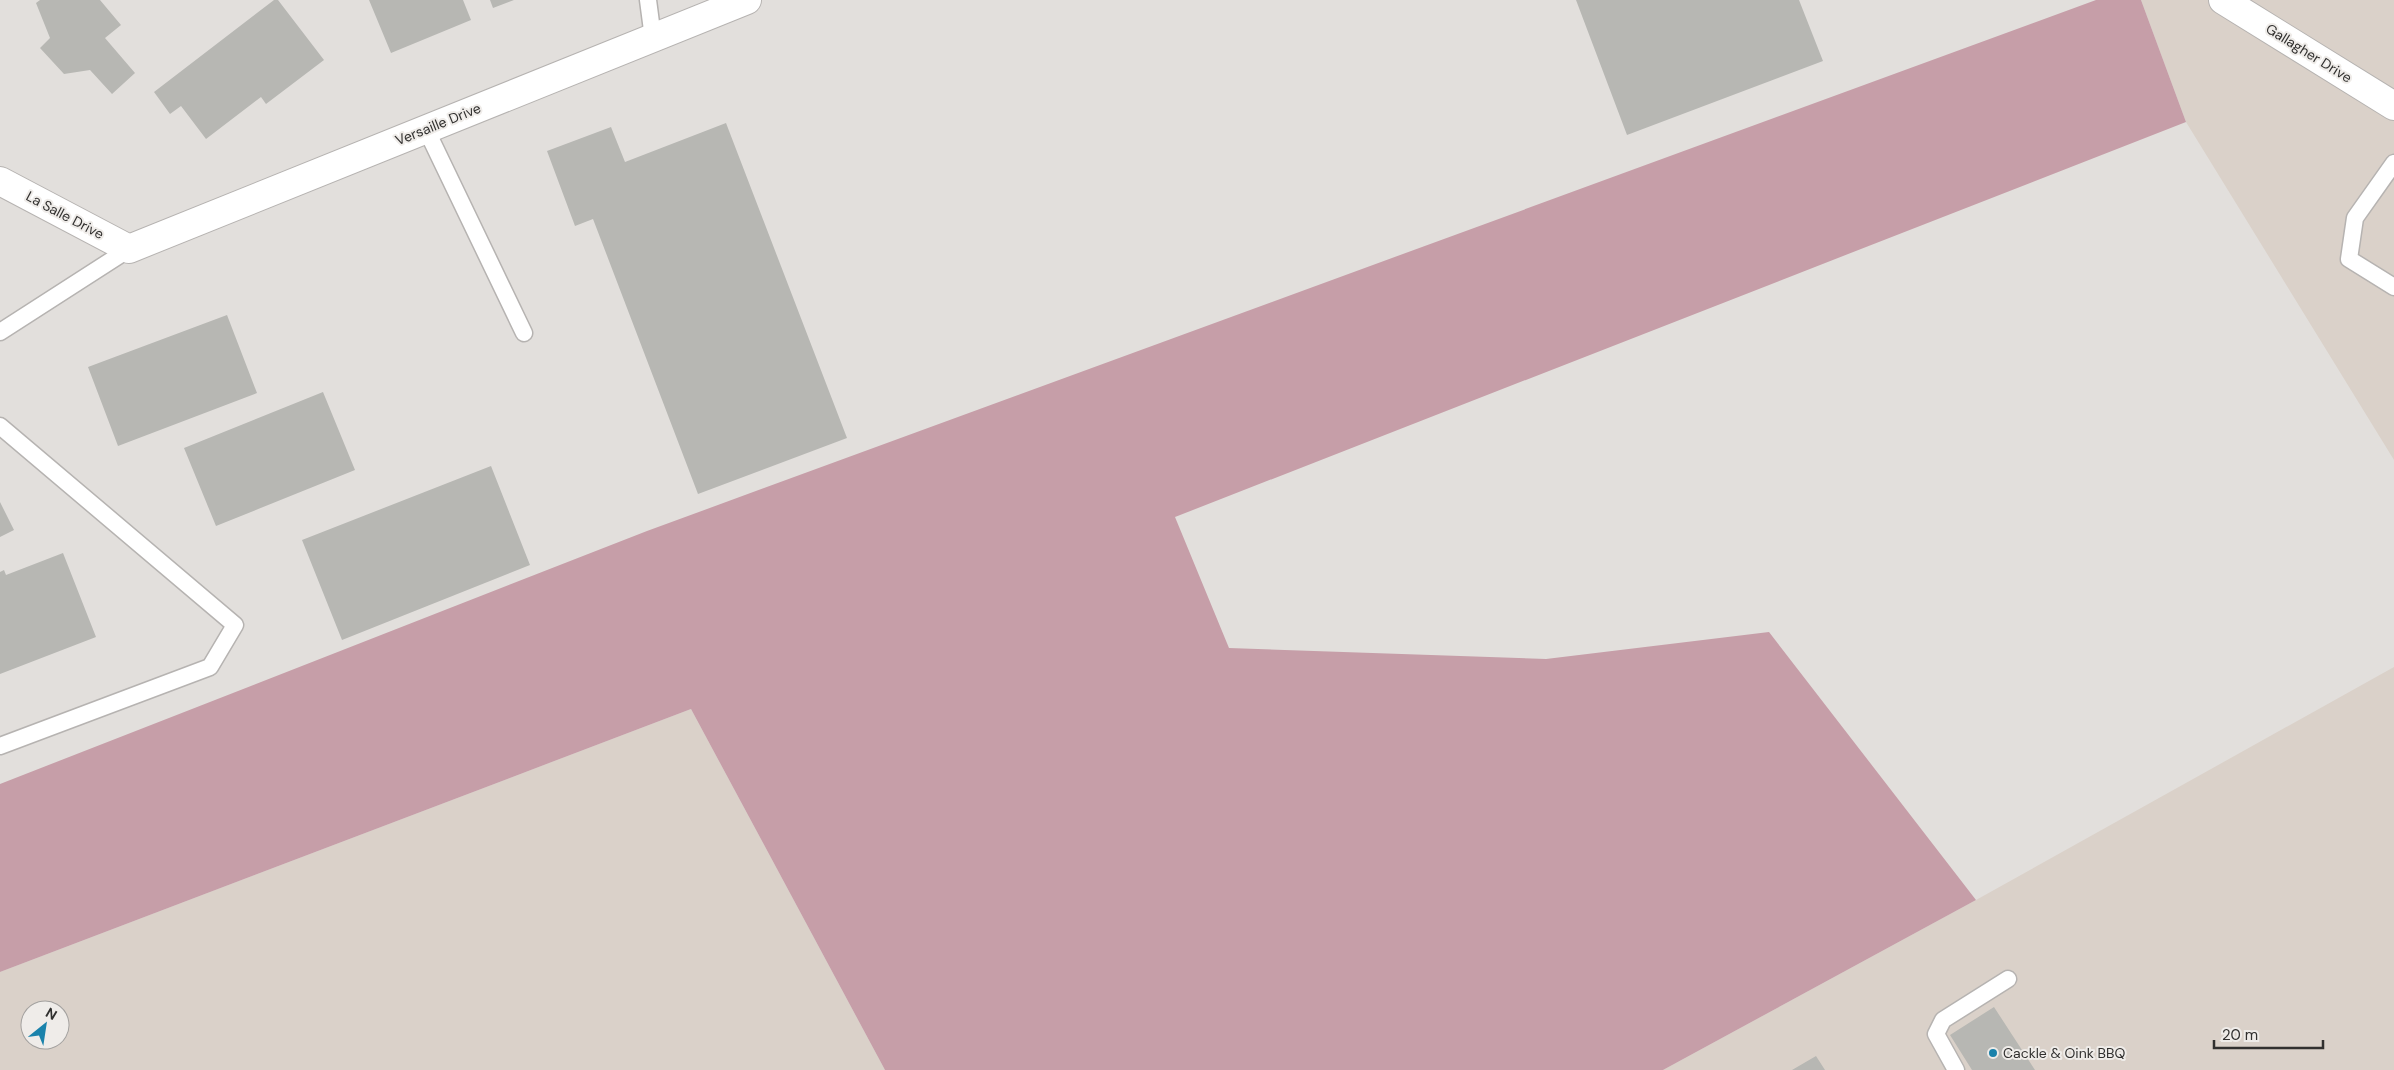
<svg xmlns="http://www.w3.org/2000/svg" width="2394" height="1070" font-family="'DM Sans',sans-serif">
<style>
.built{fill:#dad1c9;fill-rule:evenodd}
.forest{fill:#c69ea8}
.building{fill:#b7b7b3}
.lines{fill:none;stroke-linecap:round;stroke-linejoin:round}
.lane-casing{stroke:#b6b3b1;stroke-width:19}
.street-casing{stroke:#b6b3b1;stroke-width:30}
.secondary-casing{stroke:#b6b3b1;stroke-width:30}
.lane{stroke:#fff;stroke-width:16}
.street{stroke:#fff;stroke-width:28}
.secondary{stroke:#fff;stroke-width:28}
.poi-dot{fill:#1a82ab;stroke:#efece9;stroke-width:2}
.labels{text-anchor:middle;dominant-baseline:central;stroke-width:4;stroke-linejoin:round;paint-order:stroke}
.street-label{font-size:14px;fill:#31302f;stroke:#efece9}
.poi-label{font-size:14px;fill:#31302f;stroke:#efece9;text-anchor:start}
</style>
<rect width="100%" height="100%" fill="#e2dfdc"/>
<path class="built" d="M2141 0H2394V460L2186 122Z
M2394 667V1070H1663L1976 900Z
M691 709 885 1070H0V972ZM30 1010H60V1040H30Z"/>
<path class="forest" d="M2096 0H2141L2186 122 1175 517 1229 648 1546 659 1769 632 1976 900 1663 1070H885L691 709 0 972V784L647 531Z"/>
<path class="building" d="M40 0H100L121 25 105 38 135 73 112 94 90 70 64 74 40 48 50 38 36 3Z
M274 0H278L324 60 266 104 261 97 206 139 181 106 170 114 154 92Z
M369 0H463L471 20 391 53Z
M490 0H514L493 8Z
M1576 0H1799L1823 61 1627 135Z
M726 123 847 438 698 494 593 219 575 226 547 151 611 127 625 162Z
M227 315 257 393 118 446 88 367Z
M323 392 355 470 216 526 184 448Z
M491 466 530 565 342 640 302 540Z
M0 502 14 530 0 537Z
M63 553 96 637 0 674V572L4 570 6 575Z
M1994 1007 2035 1070H1972L1950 1035Z
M1816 1056 1825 1070H1792Z"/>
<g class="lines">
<g class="lane-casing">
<path id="lane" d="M648 0 653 38
M426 129 524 333
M2394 163 2355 218 2349 259 2394 287
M0 332 129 249
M0 426 235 625 210 667 0 746
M1956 1070 1936 1034 1943 1020 2008 979"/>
</g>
<g class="street-casing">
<path id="street" d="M0 181 129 249 747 0"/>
</g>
<g class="secondary-casing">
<path id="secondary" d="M2223 0 2394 106"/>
</g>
<use href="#lane" class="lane"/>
<use href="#street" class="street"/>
<use href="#secondary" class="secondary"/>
</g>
<circle class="poi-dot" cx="1993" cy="1053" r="5"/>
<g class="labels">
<g class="street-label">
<text transform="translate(2309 53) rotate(32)">Gallagher Drive</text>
<text transform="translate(438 124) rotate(-22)">Versaille Drive</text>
<text transform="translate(65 215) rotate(28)">La Salle Drive</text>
</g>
<g class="poi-label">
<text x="2003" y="1053">Cackle &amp; Oink BBQ</text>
</g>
</g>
<g transform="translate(45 1025) rotate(30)"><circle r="24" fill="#efece9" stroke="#a3a19f"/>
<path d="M0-4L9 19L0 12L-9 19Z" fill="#1a82ab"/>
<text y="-8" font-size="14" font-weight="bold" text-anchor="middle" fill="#31302f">N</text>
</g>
<path d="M2214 1040v8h109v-8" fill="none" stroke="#31302f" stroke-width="2.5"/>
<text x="2222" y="1040" font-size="15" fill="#31302f" stroke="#efece9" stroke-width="4" paint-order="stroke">20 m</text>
</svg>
